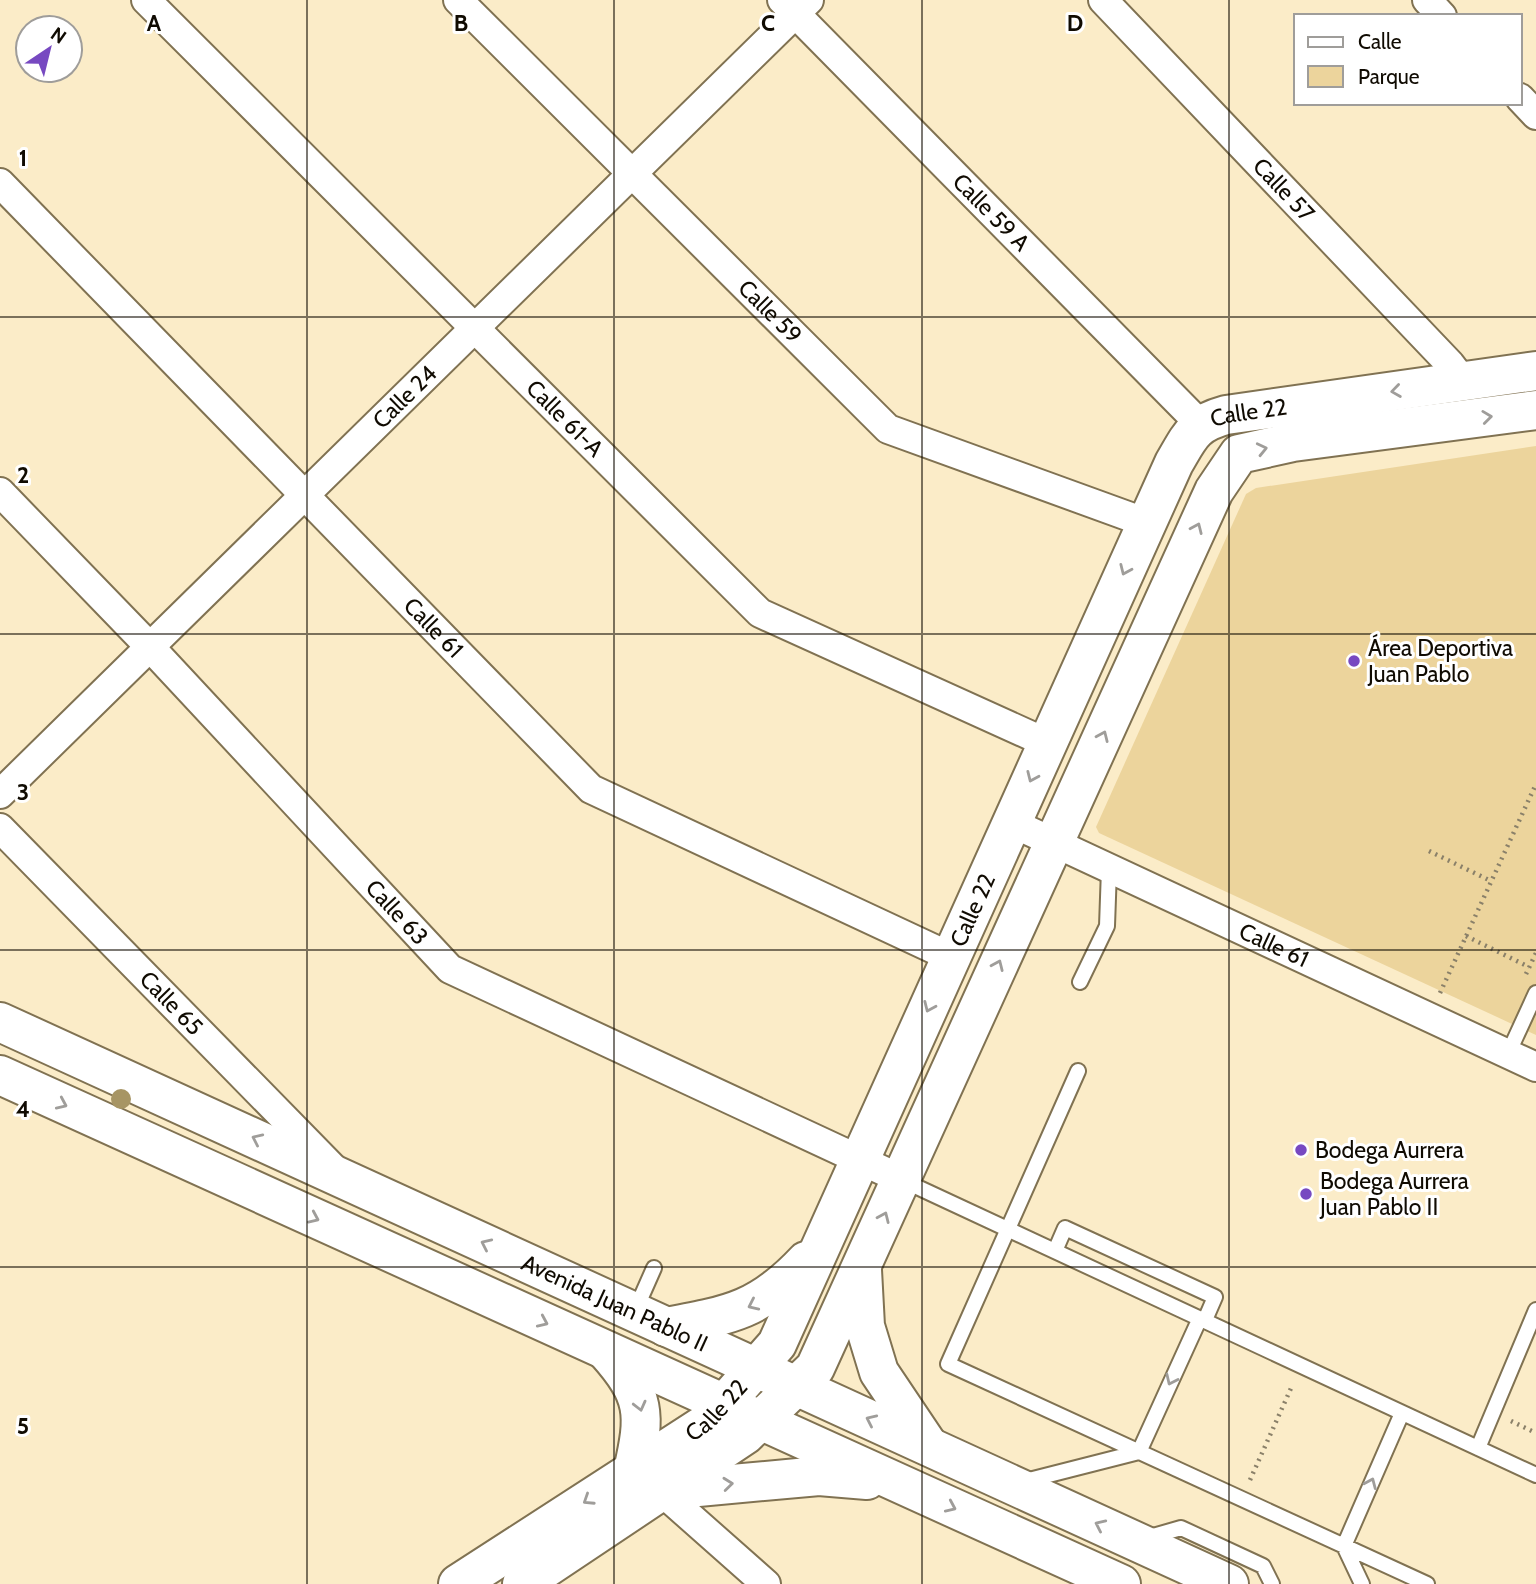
<svg xmlns="http://www.w3.org/2000/svg" width="1536" height="1584" font-family="Cabin,sans-serif">
<style>
.green{fill:#ecd49c}
.lines{fill:none;stroke-linecap:round;stroke-linejoin:round}
.lane-casing{stroke:#807252;stroke-width:18}
.street-casing{stroke:#807252;stroke-width:32}
.secondary-casing{stroke:#807252;stroke-width:42}
.path{stroke:#8a8069;stroke-width:4.5;stroke-dasharray:2 5;stroke-linecap:butt}
.lane{stroke:#fff;stroke-width:14}
.street{stroke:#fff;stroke-width:28}
.secondary{stroke:#fff;stroke-width:38}
.tree{fill:#a79564}
.oneway{stroke:#9f9d9a}
.grid{fill:none;stroke:#100b02;stroke-width:2;stroke-opacity:0.55}
.poi-dot{fill:#7749c1;stroke:#fff;stroke-width:2.5}
.labels{text-anchor:middle;dominant-baseline:central;stroke-width:6;stroke-linejoin:round;paint-order:stroke}
.street-label{font-size:23px;fill:#100b02;stroke:#fff}
.poi-label{font-size:23px;fill:#100b02;stroke:#fff;text-anchor:start}
.grid-label{font-size:23px;text-anchor:middle;font-weight:bold;fill:#100b02;stroke:#fff;stroke-width:6;stroke-linejoin:round;paint-order:stroke}
</style>
<rect width="100%" height="100%" fill="#fbecc8"/>
<path class="green" d="M1536 446V1035L1099 833 1096 827 1246 494 1256 488Z"/>
<g class="lines">
<g class="lane-casing">
<path id="lane" d="M1080 982 1107 926 1109 869
M1508 1054 1536 993
M1078 1071 948 1364 1427 1584
M902 1180 1536 1475
M1055 1251 1065 1228 1215 1297 1205 1320
M635 1311 654 1268
M1478 1448 1536 1310
M1025 1481 1139 1452 1200 1318
M1146 1538 1181 1528 1263 1566 1272 1584
M1362 1584 1344 1546 1402 1413"/>
</g>
<g class="street-casing">
<g id="street">
<path id="s1" d="M146 0 760 613 1047 743"/>
<path id="s2" d="M458 0 888 429 1147 523"/>
<path id="s3" d="M782 0 1200 424"/>
<path id="s4" d="M1103 0 1450 364 1463 381"/>
<path d="M1427 0 1442 16"/>
<path d="M1520 98 1536 115"/>
<path id="s5" d="M0 183 591 789 951 957"/>
<path id="s6" d="M0 492 150 647 450 969 901 1179"/>
<path id="s7" d="M0 794 809 0"/>
<path id="s8" d="M1012 823 1536 1067"/>
<path id="s9" d="M0 828 332 1167"/>
<path d="M661 1491 766 1584"/>
</g>
</g>
<g class="secondary-casing">
<g id="secondary">
<path id="s10" d="M0 1022 1229 1584"/>
<path d="M0 1075 1121 1584"/>
<path d="M862 1270 865 1326 879 1372 928 1445"/>
<path d="M666 1327C731 1315 760 1310 806 1261"/>
<path d="M606 1351C646 1396 646 1414 633 1471"/>
<path d="M666 1490 819 1476 867 1480"/>
<path id="s11" d="M458 1584 707 1423 777 1344 1174 463C1190 436 1193 424 1226 415L1536 371"/>
<path d="M522 1584 745 1435 815 1368 1214 491 1239 454 1293 442 1536 410"/>
</g>
</g>
<path class="path" d="M1429 851 1491 881
M1466 936 1529 967
M1526 974 1536 953
M1440 993 1536 784
M1511 1421 1536 1433
M1250 1480 1292 1386"/>
<use href="#lane" class="lane"/>
<use href="#street" class="street"/>
<use href="#secondary" class="secondary"/>
</g>
<circle class="tree" cx="121" cy="1099" r="10"/>
<defs><path id="oneway-chevron" d="M-2-3.5L2.5 0L-2 3.5" fill="none" stroke-width="1.6" stroke-linecap="round" stroke-linejoin="round" transform="scale(1.75)"/></defs>
<g class="oneway">
<use href="#oneway-chevron" transform="translate(1396 391) rotate(172)"/>
<use href="#oneway-chevron" transform="translate(1487 417) rotate(-7)"/>
<use href="#oneway-chevron" transform="translate(1262 449) rotate(-13)"/>
<use href="#oneway-chevron" transform="translate(1197 528) rotate(-66)"/>
<use href="#oneway-chevron" transform="translate(1125 570) rotate(114)"/>
<use href="#oneway-chevron" transform="translate(1103 736) rotate(-66)"/>
<use href="#oneway-chevron" transform="translate(1032 777) rotate(114)"/>
<use href="#oneway-chevron" transform="translate(998 965) rotate(-66)"/>
<use href="#oneway-chevron" transform="translate(929 1007) rotate(114)"/>
<use href="#oneway-chevron" transform="translate(62 1104) rotate(24)"/>
<use href="#oneway-chevron" transform="translate(257 1139) rotate(-155)"/>
<use href="#oneway-chevron" transform="translate(884 1217) rotate(-66)"/>
<use href="#oneway-chevron" transform="translate(314 1218) rotate(24)"/>
<use href="#oneway-chevron" transform="translate(486 1244) rotate(-155)"/>
<use href="#oneway-chevron" transform="translate(753 1305) rotate(155)"/>
<use href="#oneway-chevron" transform="translate(543 1322) rotate(24)"/>
<use href="#oneway-chevron" transform="translate(1171 1380) rotate(115)"/>
<use href="#oneway-chevron" transform="translate(640 1406) rotate(76)"/>
<use href="#oneway-chevron" transform="translate(871 1420) rotate(-155)"/>
<use href="#oneway-chevron" transform="translate(1371 1483) rotate(-67)"/>
<use href="#oneway-chevron" transform="translate(728 1484) rotate(-6)"/>
<use href="#oneway-chevron" transform="translate(588 1500) rotate(147)"/>
<use href="#oneway-chevron" transform="translate(951 1507) rotate(24)"/>
<use href="#oneway-chevron" transform="translate(1100 1525) rotate(-155)"/>
</g>
<path class="grid" d="M307 0V1584M614 0V1584M922 0V1584M1229 0V1584M0 317H1536M0 634H1536M0 950H1536M0 1267H1536"/>
<g class="poi-dot">
<circle cx="1354" cy="661" r="7"/>
<circle cx="1301" cy="1150" r="7"/>
<circle cx="1306" cy="1194" r="7"/>
</g>
<g class="labels">
<g class="street-label">
<text stroke="none"><textPath href="#s4" startOffset="262">Calle 57</textPath></text>
<text stroke="none"><textPath href="#s3" startOffset="298">Calle 59 A</textPath></text>
<text stroke="none"><textPath href="#s2" startOffset="441">Calle 59</textPath></text>
<text stroke="none"><textPath href="#s7" startOffset="567">Calle 24</textPath></text>
<text stroke="none"><textPath href="#s11" startOffset="1465">Calle 22</textPath></text>
<text stroke="none"><textPath href="#s1" startOffset="592">Calle 61-A</textPath></text>
<text stroke="none"><textPath href="#s5" startOffset="621">Calle 61</textPath></text>
<text stroke="none"><textPath href="#s11" startOffset="878">Calle 22</textPath></text>
<text stroke="none"><textPath href="#s6" startOffset="578">Calle 63</textPath></text>
<text stroke="none"><textPath href="#s8" startOffset="289">Calle 61</textPath></text>
<text stroke="none"><textPath href="#s9" startOffset="245">Calle 65</textPath></text>
<text stroke="none"><textPath href="#s10" startOffset="676">Avenida Juan Pablo II</textPath></text>
<text stroke="none"><textPath href="#s11" startOffset="312">Calle 22</textPath></text>
</g>
<g class="poi-label">
<text x="1368" y="648">Área Deportiva<tspan x="1368" dy="26">Juan Pablo</tspan></text>
<text x="1315" y="1150">Bodega Aurrera</text>
<text x="1320" y="1181">Bodega Aurrera<tspan x="1320" dy="26">Juan Pablo II</tspan></text>
</g>
</g>
<g class="grid-label">
<text x="154" y="31">A</text>
<text x="461" y="31">B</text>
<text x="768" y="31">C</text>
<text x="1075" y="31">D</text>
<text x="23" y="166">1</text>
<text x="23" y="483">2</text>
<text x="23" y="800">3</text>
<text x="23" y="1117">4</text>
<text x="23" y="1434">5</text>
</g>
<rect x="1294" y="14" width="228" height="91" fill="#ffffff" stroke="#9f9d9a" stroke-width="2"/>
<rect x="1308" y="37" width="35" height="10" fill="#ffffff" stroke="#9f9d9a" stroke-width="2"/>
<text x="1358" y="49" font-size="21" fill="#100b02">Calle</text>
<rect x="1308" y="66" width="35" height="21" fill="#ecd49c" stroke="#9f9d9a" stroke-width="2"/>
<text x="1358" y="84" font-size="21" fill="#100b02">Parque</text>
<g transform="translate(49 49) rotate(35)"><circle r="33" fill="#ffffff" stroke="#9f9d9a" stroke-width="2"/>
<path d="M0-5L12 26L0 18L-12 26Z" fill="#7749c1"/>
<text y="-10" font-size="19" font-weight="bold" text-anchor="middle" fill="#100b02">N</text>
</g>
</svg>
